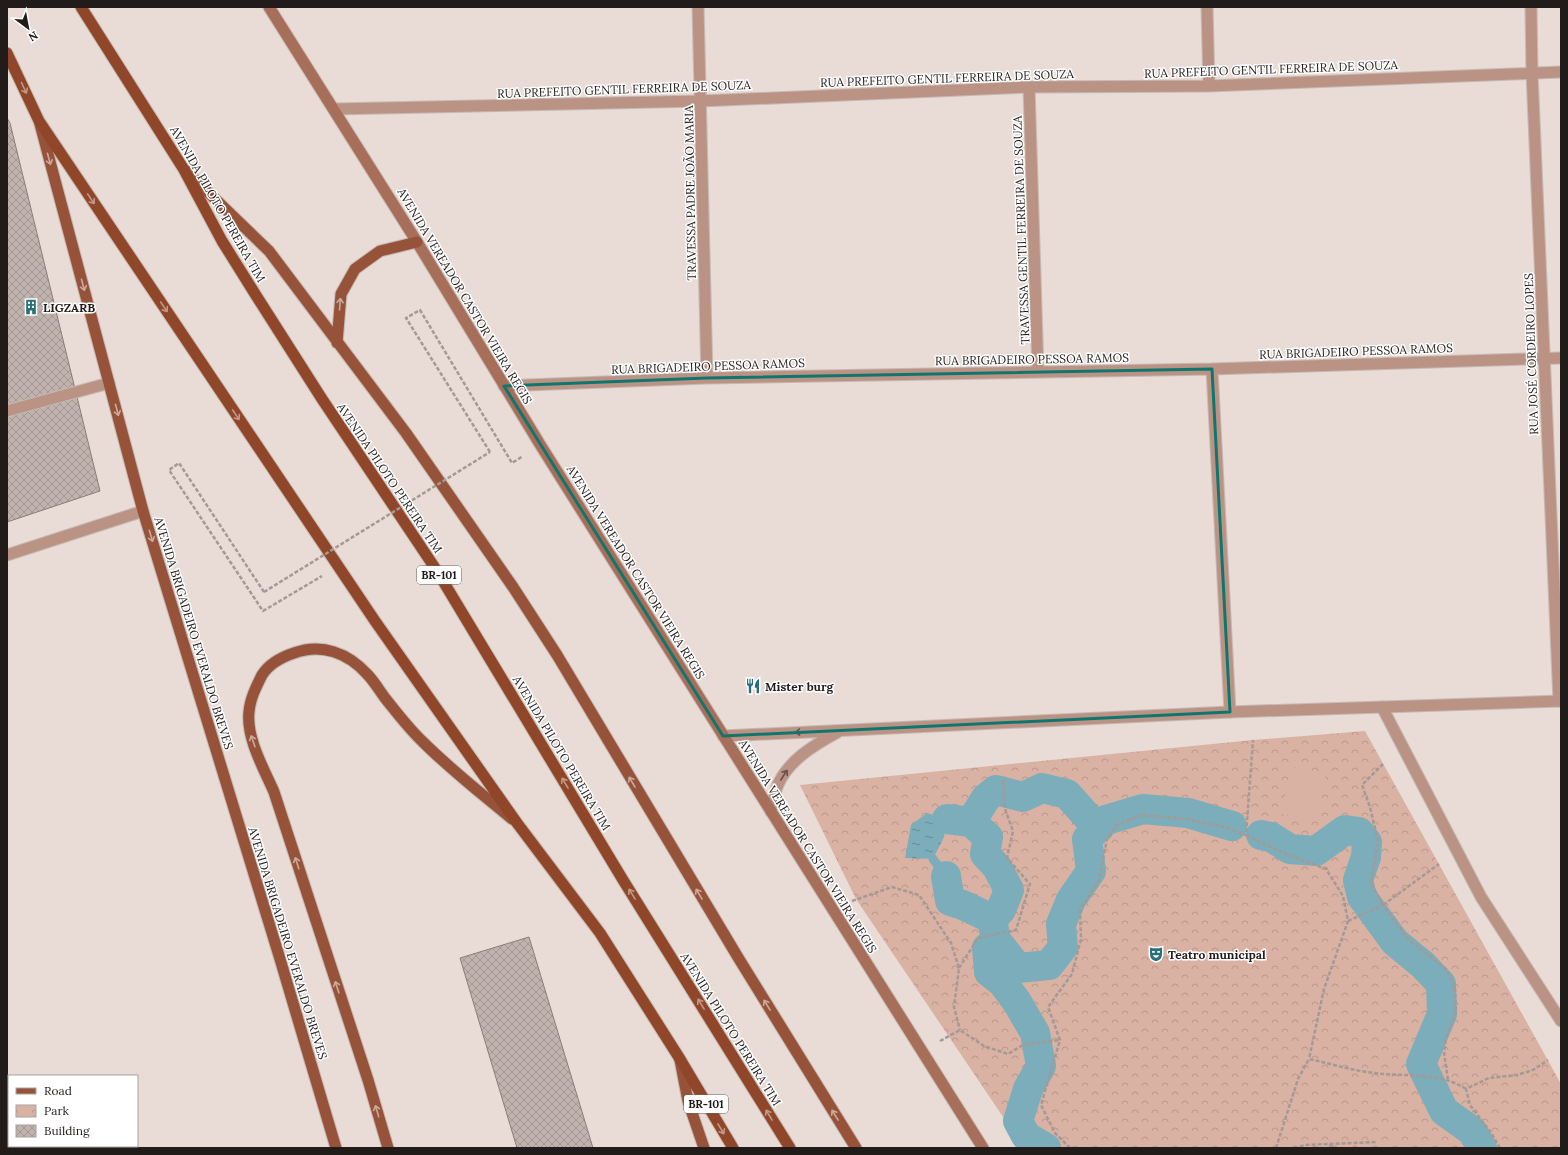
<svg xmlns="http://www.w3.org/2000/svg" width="1568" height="1155" font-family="Lora,serif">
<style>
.park{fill:url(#park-crowns)}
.pitch{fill:#d9b2a3}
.water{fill:url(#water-ripples)}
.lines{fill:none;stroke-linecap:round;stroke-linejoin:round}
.stream{stroke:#7baeba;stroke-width:9}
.canal{stroke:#7baeba;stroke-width:30}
.building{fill:url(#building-cross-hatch);stroke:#8a7d78}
.service-casing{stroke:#c5b9b3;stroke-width:13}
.minor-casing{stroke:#c5b9b3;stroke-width:13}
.tertiary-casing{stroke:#c5b9b3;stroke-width:13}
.secondary-casing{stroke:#c5b9b3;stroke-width:13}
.primary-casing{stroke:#c5b9b3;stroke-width:13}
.trunk-casing{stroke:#c5b9b3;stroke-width:13}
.path{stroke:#a49995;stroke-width:2.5;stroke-dasharray:4 2;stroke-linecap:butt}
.service{stroke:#bb9385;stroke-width:11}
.minor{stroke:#bb9385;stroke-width:11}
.tertiary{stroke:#bb9385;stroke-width:11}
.secondary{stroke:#a76e59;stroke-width:11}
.primary{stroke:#975339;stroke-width:11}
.trunk{stroke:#904629;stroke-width:11}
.path-bridge{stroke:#a49995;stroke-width:2.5;stroke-dasharray:4 2;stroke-linecap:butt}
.oneway{stroke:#c29989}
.oneway2{stroke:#cba99c}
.oneway3{stroke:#66524a}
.marked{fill:none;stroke:#0f766e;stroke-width:3;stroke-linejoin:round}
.labels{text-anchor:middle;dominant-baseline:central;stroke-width:3;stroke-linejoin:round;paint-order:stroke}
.shield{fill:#fff;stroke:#64605f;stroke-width:1}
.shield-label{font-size:11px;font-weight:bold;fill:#211c1a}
.street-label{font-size:12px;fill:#211c1a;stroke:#fff}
.poi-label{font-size:12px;font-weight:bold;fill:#211c1a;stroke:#fff;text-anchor:start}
</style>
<defs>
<pattern id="park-crowns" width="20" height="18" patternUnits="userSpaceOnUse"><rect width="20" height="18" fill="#d9b2a3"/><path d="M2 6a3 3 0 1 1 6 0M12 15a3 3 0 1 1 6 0" fill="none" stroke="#ba988c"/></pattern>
<pattern id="water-ripples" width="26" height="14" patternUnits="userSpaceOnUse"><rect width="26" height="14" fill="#7baeba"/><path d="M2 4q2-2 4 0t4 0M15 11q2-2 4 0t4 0" fill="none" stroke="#648d96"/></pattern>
<pattern id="building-cross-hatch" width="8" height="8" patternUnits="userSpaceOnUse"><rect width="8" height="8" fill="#c0b2ad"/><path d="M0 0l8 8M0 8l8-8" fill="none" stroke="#a59894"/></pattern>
</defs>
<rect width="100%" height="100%" fill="#e9dbd5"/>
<path class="park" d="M1365 731 1561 1084V1148H1024L856 899 800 785 1253 740Z"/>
<path class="pitch" d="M1290 767 1326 773 1317 820 1282 814Z"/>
<path class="water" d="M927 813 947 819 944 837 933 859 905 858 911 825Z"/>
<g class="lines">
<path class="stream" d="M933 859 946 876"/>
<path class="canal" d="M947 819 971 822 988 837 985 854 997 867 1009 890 1001 910 992 919
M971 822 986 798 996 790 1023 797 1042 788 1067 794 1091 821 1100 827
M1261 835 1271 837 1290 849 1316 851 1345 830 1359 832 1367 842 1366 857 1358 880 1362 897 1395 942 1423 965 1441 984 1442 1014 1421 1064 1444 1111 1472 1131 1482 1148
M946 876 950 901 963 905 992 919 996 940 1018 968 1049 965 1063 947 1061 924 1071 900 1091 871 1087 839 1106 820 1143 809 1188 813 1232 826
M996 940 987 948 989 972 1003 983 1017 1002 1035 1033 1041 1066 1028 1089 1018 1121 1026 1136 1046 1148"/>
</g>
<path class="building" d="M7 118 10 123 100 491 7 522Z
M529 937 593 1148H517L460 958Z"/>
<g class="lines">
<g class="service-casing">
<path id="service" d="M7 411 109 383"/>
</g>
<g class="minor-casing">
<path id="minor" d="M698 7 707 378
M1207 7 1209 86
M1531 7 1532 73 1559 701
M1029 87 1038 372
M334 109 701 101 1029 87 1209 86 1561 72
M1212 369 1230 712
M504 386 707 378 1212 369 1561 358
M7 555 143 511"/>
</g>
<g class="tertiary-casing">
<path id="tertiary" d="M1382 707 1481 897 1561 1021
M723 736 1230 712 1561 701
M771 812C773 804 774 795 777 787 787 761 814 745 838 732"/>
</g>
<g class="secondary-casing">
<path id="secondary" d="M269 7 417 242 541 446 983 1148"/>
</g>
<g class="primary-casing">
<path id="primary" d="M40 124 143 511 280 959 336 1148
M185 170 269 251 406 433 513 587 557 655 739 959 856 1148
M337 343 341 294 355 269 380 251 417 242
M680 1060 688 1101 704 1148
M388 1148 368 1080 274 792C264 769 246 738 249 712 250 699 256 687 262 675 269 664 282 657 294 653 322 643 348 653 367 674 374 681 379 690 385 698 397 713 409 729 423 742 451 770 482 794 512 819"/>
</g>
<g class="trunk-casing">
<path id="trunk" d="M81 7 183 168 222 241 257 297 322 399 437 571 623 880 790 1148
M7 53 39 121 375 621 517 823 600 933 680 1059 733 1148"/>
</g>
<path class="path" d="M490 452 406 318 420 310 512 463 523 456
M264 592 179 463 169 470 263 611 322 576
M1383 764 1362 785 1370 807 1378 841 1371 883 1383 905 1439 864
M1246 835 1286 854 1326 869 1343 896 1348 921 1324 989 1309 1059
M852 901 892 887 919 895 951 943 959 968 954 1007 960 1030
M1348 921 1383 905 1409 940 1447 970 1455 989 1456 1012 1446 1038 1444 1053 1448 1080
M959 968 978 938 1016 930 1030 884 1007 858 1013 831 1005 809 1003 778
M940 1041 960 1030 984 1046 1008 1054 1023 1045 1060 1040
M1329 1145 1336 1148
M1070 1148 1055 1133 1041 1105 1060 1040 1048 1007 1072 974 1081 939 1080 910 1099 880 1107 839 1117 825 1142 815 1187 819 1224 827 1246 835 1253 740
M1276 1148 1298 1079 1309 1059C1328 1063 1347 1069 1367 1072 1400 1078 1437 1070 1466 1089
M1294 1148 1305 1145 1376 1142
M1500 1148 1492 1134 1470 1105 1466 1089 1489 1078 1517 1075 1533 1070 1548 1060"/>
<use href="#service" class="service"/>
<use href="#minor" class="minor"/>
<use href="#tertiary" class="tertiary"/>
<use href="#secondary" class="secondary"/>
<use href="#primary" class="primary"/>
<use href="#trunk" class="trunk"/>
<path class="path-bridge" d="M264 592 490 452"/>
</g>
<defs><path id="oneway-shaft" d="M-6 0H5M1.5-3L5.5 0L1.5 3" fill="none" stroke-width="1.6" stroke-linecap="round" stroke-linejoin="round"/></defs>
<g class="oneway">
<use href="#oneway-shaft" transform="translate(24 88) rotate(65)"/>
<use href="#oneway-shaft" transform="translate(91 199) rotate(56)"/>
<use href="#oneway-shaft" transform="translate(164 307) rotate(56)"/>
<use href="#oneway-shaft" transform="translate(236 415) rotate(56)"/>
<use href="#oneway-shaft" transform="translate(565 783) rotate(-121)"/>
<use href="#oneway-shaft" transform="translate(632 894) rotate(-122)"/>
<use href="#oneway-shaft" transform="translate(701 1004) rotate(-122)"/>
<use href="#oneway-shaft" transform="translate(769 1115) rotate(-121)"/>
<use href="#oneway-shaft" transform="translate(721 1129) rotate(59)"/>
</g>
<g class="oneway2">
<use href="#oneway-shaft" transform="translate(49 159) rotate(75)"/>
<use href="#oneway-shaft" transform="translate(83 285) rotate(75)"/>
<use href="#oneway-shaft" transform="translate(340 304) rotate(-86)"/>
<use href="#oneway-shaft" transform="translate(117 410) rotate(75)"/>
<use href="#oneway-shaft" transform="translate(151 536) rotate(73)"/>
<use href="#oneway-shaft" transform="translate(253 741) rotate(-109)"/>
<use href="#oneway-shaft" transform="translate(632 782) rotate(-121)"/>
<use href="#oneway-shaft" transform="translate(297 863) rotate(-108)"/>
<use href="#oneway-shaft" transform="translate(699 894) rotate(-121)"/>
<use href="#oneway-shaft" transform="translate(337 987) rotate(-108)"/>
<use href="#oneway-shaft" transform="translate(767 1005) rotate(-122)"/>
<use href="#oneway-shaft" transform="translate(377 1111) rotate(-107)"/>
<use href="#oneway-shaft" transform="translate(835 1115) rotate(-122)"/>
</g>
<g class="oneway3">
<use href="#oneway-shaft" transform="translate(801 732) rotate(177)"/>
<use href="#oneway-shaft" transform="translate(784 775) rotate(-57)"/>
</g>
<path class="marked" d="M1212 369 1230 712 723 736 504 386 707 378Z"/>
<defs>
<g id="building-bare" transform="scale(1.2)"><path d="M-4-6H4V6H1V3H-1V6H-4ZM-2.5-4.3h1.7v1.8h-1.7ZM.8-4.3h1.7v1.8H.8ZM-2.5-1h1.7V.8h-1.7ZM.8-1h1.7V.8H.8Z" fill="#286f7c" stroke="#fff" stroke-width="2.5" paint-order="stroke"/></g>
<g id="restaurant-bare" transform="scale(1.2)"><path d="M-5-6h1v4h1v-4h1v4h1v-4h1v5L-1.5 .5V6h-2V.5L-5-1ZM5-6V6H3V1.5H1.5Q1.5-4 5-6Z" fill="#286f7c" stroke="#fff" stroke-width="2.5" paint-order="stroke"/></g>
<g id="theatre-bare" transform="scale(1.2)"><path d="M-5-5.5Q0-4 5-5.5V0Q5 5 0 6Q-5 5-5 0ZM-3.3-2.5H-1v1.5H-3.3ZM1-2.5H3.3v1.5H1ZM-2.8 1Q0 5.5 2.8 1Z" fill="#286f7c" stroke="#fff" stroke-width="2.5" paint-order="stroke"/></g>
</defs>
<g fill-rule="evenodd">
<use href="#building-bare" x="31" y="307"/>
<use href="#restaurant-bare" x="753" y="686"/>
<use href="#theatre-bare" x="1156" y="954"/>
</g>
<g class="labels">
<g class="shield">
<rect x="417" y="566" width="44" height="18" rx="3"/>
<rect x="684" y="1095" width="44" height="18" rx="3"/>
</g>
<g class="shield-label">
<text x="439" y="575">BR-101</text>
<text x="706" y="1104">BR-101</text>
</g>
<g class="street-label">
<text transform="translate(1271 69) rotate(-2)">RUA PREFEITO GENTIL FERREIRA DE SOUZA</text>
<text transform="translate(947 78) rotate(-2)">RUA PREFEITO GENTIL FERREIRA DE SOUZA</text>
<text transform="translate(624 89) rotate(-2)">RUA PREFEITO GENTIL FERREIRA DE SOUZA</text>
<text transform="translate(690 193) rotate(-91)">TRAVESSA PADRE JOÃO MARIA</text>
<text transform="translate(218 204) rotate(60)">AVENIDA PILOTO PEREIRA TIM</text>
<text transform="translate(1021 230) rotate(-92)">TRAVESSA GENTIL FERREIRA DE SOUZA</text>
<text transform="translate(465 296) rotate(59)">AVENIDA VEREADOR CASTOR VIEIRA REGIS</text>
<text transform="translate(1356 351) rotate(-2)">RUA BRIGADEIRO PESSOA RAMOS</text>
<text transform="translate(1531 354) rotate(-92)">RUA JOSÉ CORDEIRO LOPES</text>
<text transform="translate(1032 359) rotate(-1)">RUA BRIGADEIRO PESSOA RAMOS</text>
<text transform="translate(708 366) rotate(-2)">RUA BRIGADEIRO PESSOA RAMOS</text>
<text transform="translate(390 478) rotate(56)">AVENIDA PILOTO PEREIRA TIM</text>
<text transform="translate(636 572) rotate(58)">AVENIDA VEREADOR CASTOR VIEIRA REGIS</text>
<text transform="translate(194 633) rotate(73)">AVENIDA BRIGADEIRO EVERALDO BREVES</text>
<text transform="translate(562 753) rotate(59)">AVENIDA PILOTO PEREIRA TIM</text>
<text transform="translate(808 846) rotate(58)">AVENIDA VEREADOR CASTOR VIEIRA REGIS</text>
<text transform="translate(288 943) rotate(73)">AVENIDA BRIGADEIRO EVERALDO BREVES</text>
<text transform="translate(731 1029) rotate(58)">AVENIDA PILOTO PEREIRA TIM</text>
</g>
<g class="poi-label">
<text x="43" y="307">LIGZARB</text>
<text x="765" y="686">Mister burg</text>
<text x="1168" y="954">Teatro municipal</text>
</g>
</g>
<rect width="1568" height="1155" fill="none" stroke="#211c1a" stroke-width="16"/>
<rect x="8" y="1075" width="130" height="72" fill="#ffffff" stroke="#a6a4a3"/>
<rect x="16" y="1088" width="20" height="6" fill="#975339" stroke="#a6a4a3"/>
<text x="44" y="1095" font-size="12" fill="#211c1a">Road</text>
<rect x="16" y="1105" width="20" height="12" fill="url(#park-crowns)" stroke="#a6a4a3"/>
<text x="44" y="1115" font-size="12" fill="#211c1a">Park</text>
<rect x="16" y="1125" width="20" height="12" fill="url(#building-cross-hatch)" stroke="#a6a4a3"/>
<text x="44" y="1135" font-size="12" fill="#211c1a">Building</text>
<g transform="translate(28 28) rotate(148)" stroke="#ffffff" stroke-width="3" paint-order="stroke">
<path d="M0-3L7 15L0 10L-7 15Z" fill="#211c1a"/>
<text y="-6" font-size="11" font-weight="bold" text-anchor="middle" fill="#211c1a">N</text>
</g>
</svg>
